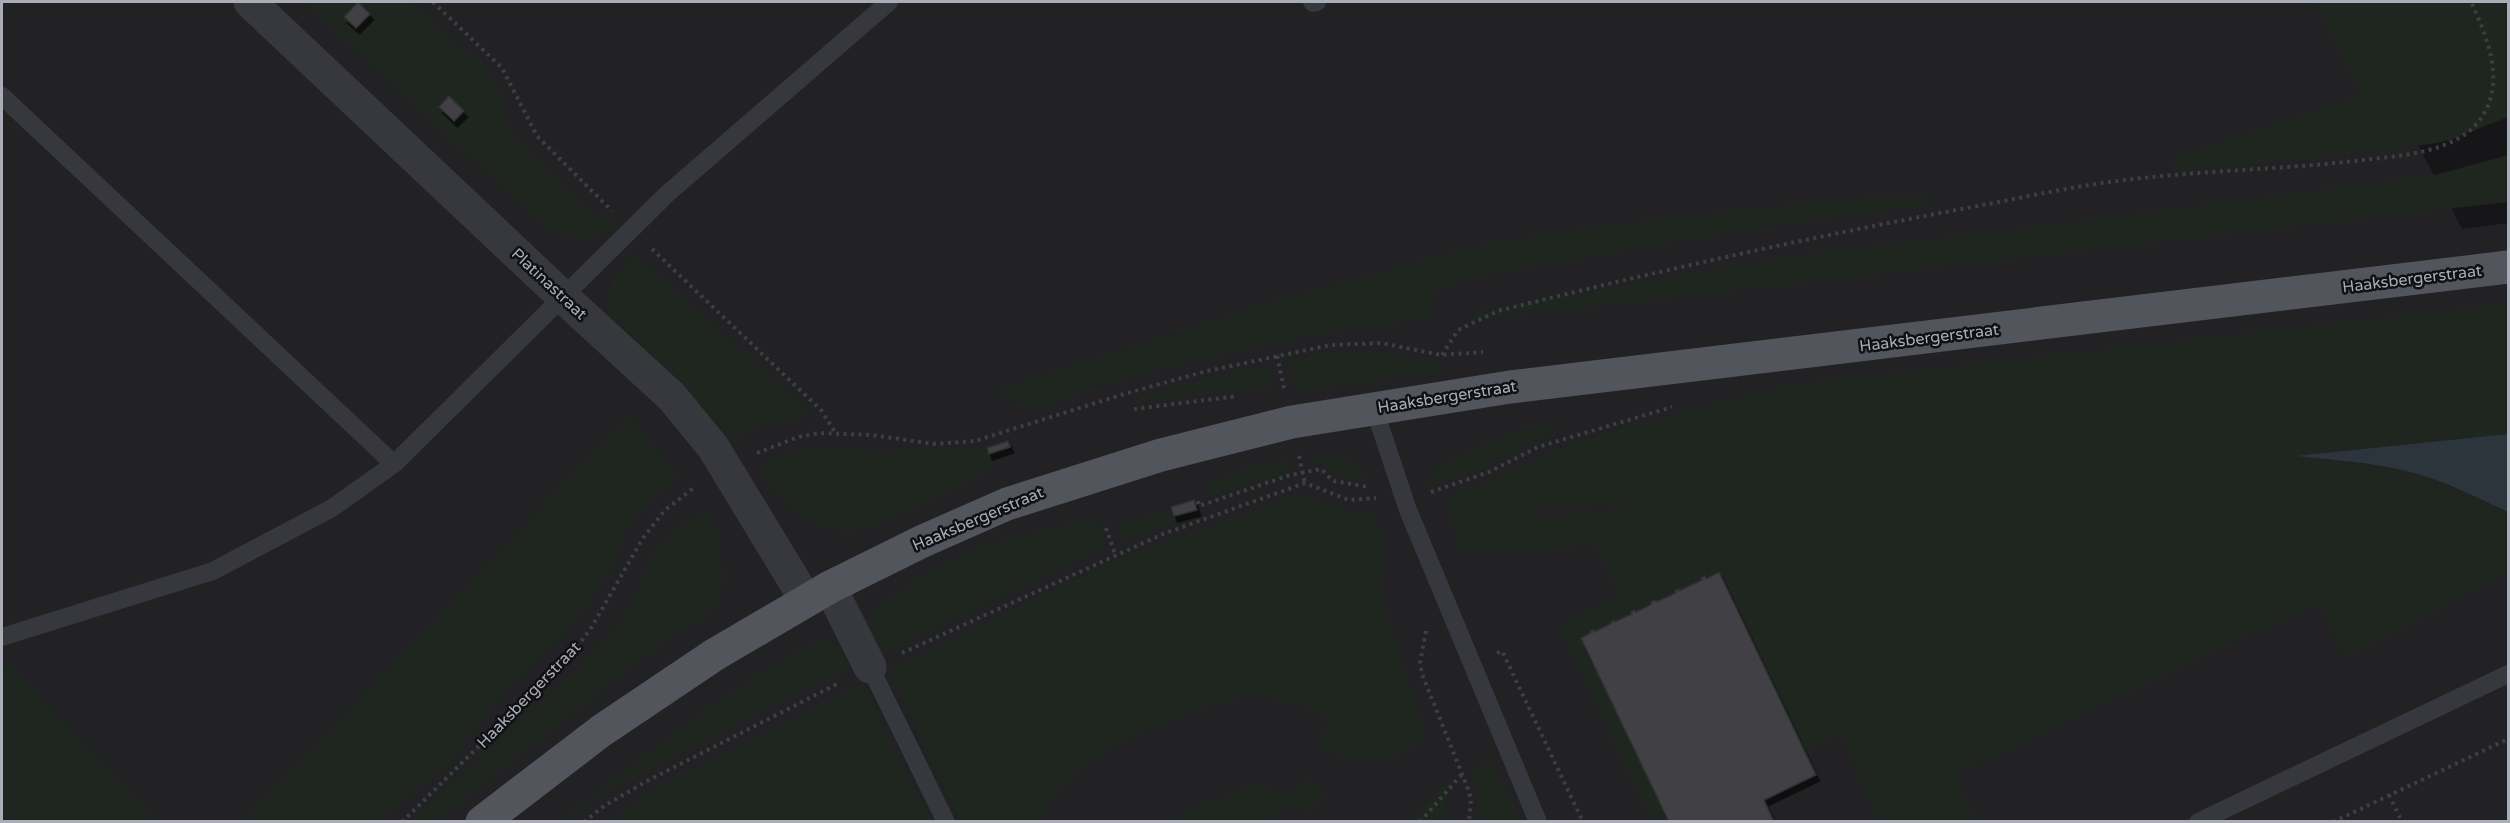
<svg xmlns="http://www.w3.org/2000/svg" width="2510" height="823" font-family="'Varela Round',sans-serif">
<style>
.built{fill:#222225}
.green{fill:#1e261f;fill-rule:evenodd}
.water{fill:#2c353c}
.building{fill:#404145;stroke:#303034;stroke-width:1.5;filter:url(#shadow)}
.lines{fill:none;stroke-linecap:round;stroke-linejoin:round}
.path{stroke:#3d3f44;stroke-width:4;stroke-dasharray:3 4.5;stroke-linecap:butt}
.service{stroke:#37383d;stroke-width:18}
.minor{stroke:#37383d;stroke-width:33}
.primary{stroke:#53555c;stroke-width:33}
.labels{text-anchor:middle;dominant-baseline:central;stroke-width:5;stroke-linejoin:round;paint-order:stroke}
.street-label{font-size:16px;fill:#a8adb8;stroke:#111113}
</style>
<defs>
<filter id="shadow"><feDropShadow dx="3.5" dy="6" stdDeviation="0" flood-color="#0009"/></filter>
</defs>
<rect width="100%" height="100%" fill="#161618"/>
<path class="built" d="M2 2H2343L2462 229 2508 223V821L2 822Z"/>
<path class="green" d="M304 2H412L459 47 484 64 500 90 506 122 522 145 582 207 617 224C593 244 575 240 548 229Z
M2315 2H2508V117L2450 140 2430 144 2177 173 2172 160 2361 96Z
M2508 155V202L1470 321 1479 310 1820 252 2048 226 2435 175Z
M1931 196 1930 205 1733 232 1469 278 1442 287 1430 300 1429 318 1314 335 1196 360 1100 386 1037 409 1016 404 992 392 1259 306 1399 267 1503 241 1601 226 1699 215 1867 197Z
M635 254 803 406 811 416 755 427 733 438 607 309 612 279Z
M2508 304V434L2300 457 2407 471 2465 492 2508 512V572L2345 659 2318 603 1954 775 1975 820 1972 821H1881L1840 735 1651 821 1559 626 1620 594 1596 545 1461 554 1453 526 1450 498 1557 449 1606 433 1790 385ZM1692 502 1534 518 1532 509 1550 508Z
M1343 350 1394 354 1443 365 1446 371 1296 391 1289 359Z
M1264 365 1269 370 1273 386 1155 400 1133 405 1131 401 1189 383Z
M630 415 679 479 652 500 624 531 615 564 595 594 562 636 504 693 450 763 379 821H244Z
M1557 420 1552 432 1483 467 1452 480 1426 486C1438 450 1523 431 1557 420Z
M986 447 993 466 953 492 868 528 848 532 819 526 797 513 768 483 762 469 770 461 796 450 838 449 882 452Z
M1309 458C1337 456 1354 457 1370 482 1348 480 1337 479 1321 463L1315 467Z
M1286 460 1288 472 1211 497 1207 485 1248 467Z
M1306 495 1348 511H1370L1383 535 1379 585 1410 690 1420 716 1422 743C1399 754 1371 768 1345 759 1336 756 1327 750 1319 745L1331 719C1305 706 1273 694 1243 697 1211 700 1101 748 1077 771 1060 785 1048 802 1039 821H960L888 670 1080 576 1151 547 1250 512 1291 497Z
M1172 509 1174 516 1197 510V513L1121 542 1116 525Z
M703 511 718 532 723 576 718 603 701 621 667 639 437 821H412L567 679 629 612 656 546Z
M1096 517 1105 549 1066 564 881 655 868 632V622L876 606 914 582 986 546Z
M822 641C837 645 850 653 846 670L616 787 567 821H557L718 701 797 652Z
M7 663 146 808 161 821H2V665Z
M864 683 895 751 933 821H608L664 783Z
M1491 758 1521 821H1476L1478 799 1471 773Z
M1311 778 1321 787 1324 797 1310 814 1290 802 1272 821H1163L1253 785 1285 793 1292 797Z
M1446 782 1449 821H1412Z"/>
<path class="water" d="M2508 434V512C2476 497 2441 479 2406 471 2370 462 2333 460 2296 456Z"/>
<path class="building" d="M358 2 370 14 356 28 344 17Z
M449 96 464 111 454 121 439 107Z
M1008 441 1010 447 989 454 987 448Z
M1194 500 1197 510 1174 516 1171 507Z
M1719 572 1816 775 1764 800 1774 822H1669L1581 638 1591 633 1590 631 1594 630V632L1612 623 1611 622 1614 620 1615 622 1632 614 1631 612 1634 610 1636 612 1652 604 1651 602 1655 600 1656 602 1676 593 1675 591 1679 589V591L1702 580 1701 578 1705 576 1706 579Z"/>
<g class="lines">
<path class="path" d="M433 2 502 68 537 136 612 211
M652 249 821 410 835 432
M1442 355 1458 330 1498 311C1653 272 1810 237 1967 208 2017 199 2068 187 2118 181 2199 170 2282 170 2363 160 2397 156 2437 154 2467 133 2510 98 2492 46 2471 2
M1277 356 1284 388
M1134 409 1238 396
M757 453 798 437 819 433 872 435 933 444 975 441 1124 394 1207 371 1331 345 1381 343 1441 355 1483 352
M1299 456 1305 483
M1431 492 1489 472 1538 447 1672 407
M1198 501 1199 506 1287 476 1321 469 1333 481 1368 487 1369 489
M1106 528 1115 554
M1426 631 1420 663 1422 674 1468 789 1471 799 1469 822
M902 653 1163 534 1305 483 1349 500 1376 498
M1497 653 1502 651 1583 822
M2389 795 2402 822
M402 822 568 658 590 630 643 538 665 510 695 487
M584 822 604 806 647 781 839 683
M1420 822 1462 774
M2333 822 2508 739"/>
<path class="service" d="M1312 2 1313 3 1317 2
M2 96 394 464
M1374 408 1408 510 1538 822
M2 637 213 571 332 508 394 464 667 194 889 2
M870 667 946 822
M2198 822 2508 674"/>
<path class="minor" d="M250 2 563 297 672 397 713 447 806 600
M830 587 870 667"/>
<path class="primary" d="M482 822 601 731 714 655 830 587 923 541 1007 504 1161 455 1292 422 1510 387 2508 267"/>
</g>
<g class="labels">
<g class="street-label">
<text transform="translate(2412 279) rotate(-7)">Haaksbergerstraat</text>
<text transform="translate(549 284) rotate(43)">Platinastraat</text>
<text transform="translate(1929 338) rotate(-7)">Haaksbergerstraat</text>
<text transform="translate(1447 397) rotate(-9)">Haaksbergerstraat</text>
<text transform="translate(978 519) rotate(-23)">Haaksbergerstraat</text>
<text transform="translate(529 695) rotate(-46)">Haaksbergerstraat</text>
</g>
</g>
<rect width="2510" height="823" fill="none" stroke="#a8adb8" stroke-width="6"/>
</svg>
